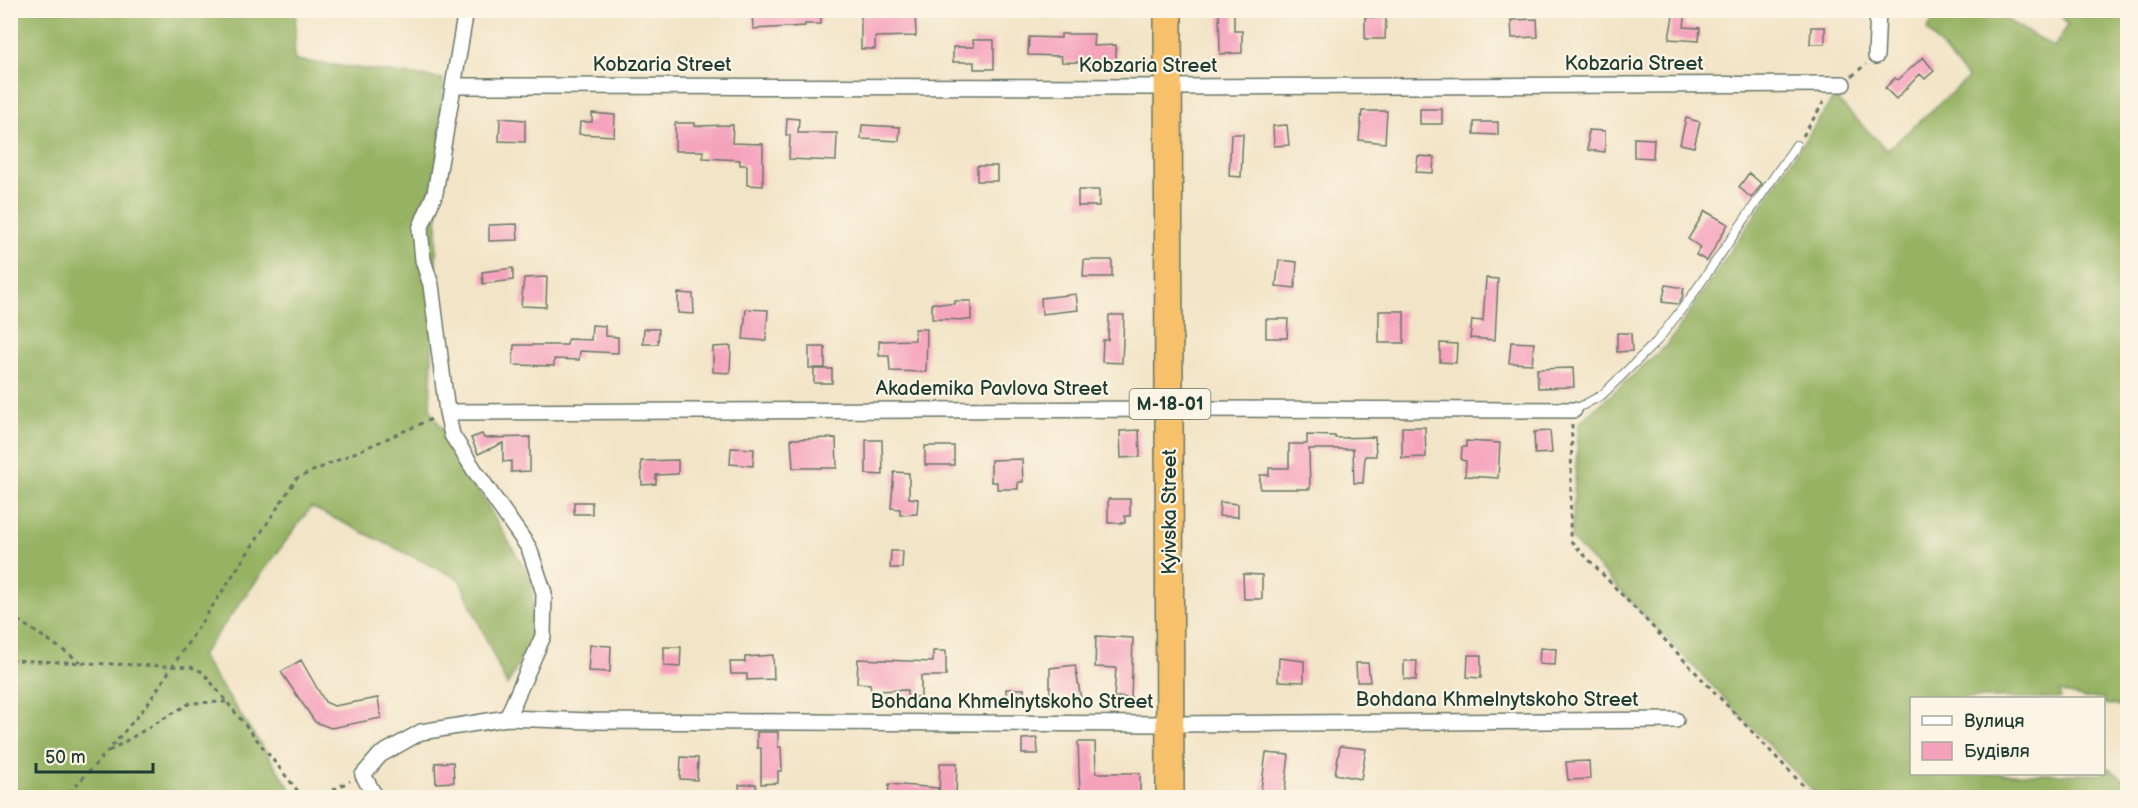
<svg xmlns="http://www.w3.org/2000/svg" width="2138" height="808" font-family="'Balsamiq Sans',sans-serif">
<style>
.forest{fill:#96b264;stroke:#5a784c;stroke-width:1.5}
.building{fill:#f5a3bd}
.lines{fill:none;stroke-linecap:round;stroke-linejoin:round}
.lane-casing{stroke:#697767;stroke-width:10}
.street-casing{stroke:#697767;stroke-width:18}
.highway-casing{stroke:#697767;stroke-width:30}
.path{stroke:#697767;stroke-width:3;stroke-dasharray:4.5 4.5;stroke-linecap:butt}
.lane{stroke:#fff;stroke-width:8}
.street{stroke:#fff;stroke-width:15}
.highway{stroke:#f6c16b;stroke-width:27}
.labels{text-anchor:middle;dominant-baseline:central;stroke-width:4.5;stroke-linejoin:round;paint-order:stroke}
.shield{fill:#fcf5e5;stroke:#617469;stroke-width:1.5}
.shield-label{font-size:18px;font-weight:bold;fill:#1f3d34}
.street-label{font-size:20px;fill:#1f3d34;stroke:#fcf5e5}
</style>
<rect width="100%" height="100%" fill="#fcf5e5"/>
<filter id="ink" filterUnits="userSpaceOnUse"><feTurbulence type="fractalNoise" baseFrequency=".0167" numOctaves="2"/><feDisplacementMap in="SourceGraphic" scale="12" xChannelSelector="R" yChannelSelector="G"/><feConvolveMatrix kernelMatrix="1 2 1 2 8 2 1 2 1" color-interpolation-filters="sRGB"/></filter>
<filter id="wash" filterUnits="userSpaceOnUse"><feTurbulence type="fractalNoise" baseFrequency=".008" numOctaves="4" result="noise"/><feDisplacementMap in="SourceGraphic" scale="24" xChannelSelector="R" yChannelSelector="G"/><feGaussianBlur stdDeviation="1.35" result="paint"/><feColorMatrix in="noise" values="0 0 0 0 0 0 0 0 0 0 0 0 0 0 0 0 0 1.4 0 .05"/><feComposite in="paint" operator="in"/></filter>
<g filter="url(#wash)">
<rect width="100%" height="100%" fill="#f2e4c7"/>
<path class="forest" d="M10 11H296L294 60 443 79 430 409 532 581 534 636 507 685 459 579 311 507 201 656 296 797H11Z
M1938 11H2000L2005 19 2054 47 2068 25 2058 11H2127L2128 707 2104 704V698H2084L2059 691 2061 698H1912V774H2104V766L2127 781V797H1819L1571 539 1579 423 1668 344 1834 97 1887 150 1968 78 1927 30Z"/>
<g id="blocks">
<path class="building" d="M752 10H821V24H805V26L753 29Z
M890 10H915L916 36 875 37V49H861V15H890Z
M1219 10H1234V31H1242V53L1220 54Z
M1674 10H1686L1684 27 1700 28 1699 41 1669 39Z
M1365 17 1386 18 1385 39H1365Z
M1537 19 1538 37 1512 38 1511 20Z
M1811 27H1825V44H1810Z
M1061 34H1094L1093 46 1116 45V63L1062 62 1061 56 1028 55 1029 37 1061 38Z
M973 40H994V69H974V62H953V47H974Z
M1923 57 1934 71 1925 79 1920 74 1896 99 1885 88 1895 78 1898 80Z
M1420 109H1442V124H1420Z
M1362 111H1387L1385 143 1359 140Z
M592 113 615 115 614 136 579 134 580 122H592Z
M500 118 525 120V142L499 141Z
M787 118 799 119 798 133H837L836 161 789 159 790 135H786Z
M1686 118 1700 122 1694 147 1680 144Z
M1474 122H1498V135L1474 134Z
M675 123H695V126L733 125 732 143 763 144V186L747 185V165H740V160L703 158V151H675Z
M862 125 900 127 899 141 861 139Z
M1287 125 1289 145 1274 146 1273 126Z
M1588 130 1605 131V152L1588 150Z
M1231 134H1243L1241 177 1229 176Z
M1634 138 1654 139 1653 158 1634 157Z
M1418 156 1434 157 1433 173 1416 172Z
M977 166H997V181H977Z
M1749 173 1762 184 1751 198 1739 187Z
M1078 190H1099V206H1078Z
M1705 211 1728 224 1707 261 1696 255 1700 247 1688 239Z
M517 224 518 240 489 241V225Z
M1084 260H1112V277H1083Z
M1279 260 1297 262 1295 288 1276 286Z
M513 268V280L483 284 482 272Z
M547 277 546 307 521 306 524 278Z
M1486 278 1498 279 1495 340 1470 338 1472 320 1483 321Z
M1666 285 1684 288 1682 298 1678 304 1662 302Z
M678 293 693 294 694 314 678 313Z
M1076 294 1078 310 1042 314 1041 298Z
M955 301H971V320L932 319V303L955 304Z
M746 309 768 310 766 341 743 339Z
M1379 311H1404V343H1379Z
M1109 315H1124L1122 363 1102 362 1103 340H1108Z
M1266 319H1288L1287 338H1266Z
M592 325 605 326V336L618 337V353L580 351 579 360 554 359V366L513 365 514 345H567L568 339 591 340Z
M644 329H659L658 344H643Z
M915 329H927L926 372 890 371 889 356H879V341L915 340Z
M1617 333H1631L1632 351 1617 352Z
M1511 342 1534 343 1532 364 1509 363Z
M1440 343 1457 344 1456 363 1440 362Z
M731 346 730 373 713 372V347Z
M809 347H825V368H809Z
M1573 368 1574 387 1538 388 1537 369Z
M814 369H832V383H814Z
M1402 427H1425L1426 457 1402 458Z
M1139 430 1140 457 1121 458 1120 431Z
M1550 431 1552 453 1535 454 1534 432Z
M482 434 484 438 530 437V471L511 472V461L503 462V443L478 454 471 438Z
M1307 435 1335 436V438L1375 437 1376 456H1365L1363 483H1354L1353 449H1309L1310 489H1260V475H1269V468H1289V444H1307Z
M836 438 837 468H793L791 439Z
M866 440H882L883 475 866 474Z
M1466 441 1500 443 1498 478 1465 476 1466 461 1461 460 1462 447H1466Z
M925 446H954V465H925Z
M731 448 754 449 753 466 730 464Z
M1022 459 1023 482H1018V489H997V482H991V460Z
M678 460V474L656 475V484L642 485 641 461Z
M894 472 909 473V498L918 499 917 514 900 515V509L891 508Z
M1108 499H1130V516H1125V523H1108Z
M574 502H592V514H574Z
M1220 502 1238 504V517L1219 516Z
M891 551H903L902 568H890Z
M1243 574 1262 575V599H1244Z
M1096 636 1133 638 1131 698 1114 697 1116 668 1095 667Z
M590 645 611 646 610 672 588 671Z
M664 647H681L680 667 664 666Z
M1540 648 1556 649 1555 665 1539 664Z
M933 651H946V676H921V697H907V690L871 691 870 684 857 683 858 659 933 662Z
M773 655 774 679 747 680V674H731L730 662H745V657Z
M1468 655H1481V678L1467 677Z
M1279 658 1304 661V682L1278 681Z
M301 660 325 702 334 706 378 698 381 718 331 728 315 722 281 672Z
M1404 661H1417L1416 680 1404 679Z
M1356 663H1368L1370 682H1357Z
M1075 665 1081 699 1050 695V668Z
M1006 689H1024V705L1006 704Z
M757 732H778V747H781L782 771H778V783L761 784V748H757Z
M1037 738 1038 754H1022V739Z
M1078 742H1095L1096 773H1140V793H1131L1132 797 1080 796Z
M1340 746 1366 749 1361 779 1335 774Z
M1266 753 1289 755 1284 798 1260 797Z
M681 757 698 758 697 780 680 779Z
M1589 761 1590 779 1568 780 1566 762Z
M453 762 454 782 436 783 435 763Z
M940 763H957L956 796 939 795Z
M756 784 757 798H740L739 785Z
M889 784 938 788V798H888Z"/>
</g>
</g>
<g filter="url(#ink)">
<use href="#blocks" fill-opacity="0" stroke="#697767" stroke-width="1.5"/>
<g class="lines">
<g class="lane-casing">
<path id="lane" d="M1574 410 1602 395 1657 341 1691 297 1796 145"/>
</g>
<g class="street-casing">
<path id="street" d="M466 10 435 193 420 229 423 260 431 285 447 412 452 435 475 471 529 548 544 593 543 636 507 718
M1876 56 1878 10
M453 86 1168 87 1843 84
M447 412 1170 409 1574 410
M376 798 363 775 380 755 421 732 507 718 590 721 1169 724 1676 720"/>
</g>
<g class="highway-casing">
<path id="highway" d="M1168 10 1170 798"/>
</g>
<path class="path" d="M10 12 12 10
M1852 76 1866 64
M1803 136 1826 98
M1572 424 1570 540 1815 798
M10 615 81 662
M10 660 191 667 203 672 301 795 306 798
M109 751 190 703 226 702
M62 798 68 794 106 753 147 705 297 478 434 418
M317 798 350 781"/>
<use href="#lane" class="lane"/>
<use href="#street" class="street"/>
<use href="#highway" class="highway"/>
</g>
</g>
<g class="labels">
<rect class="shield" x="1129.5" y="389" width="81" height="30" rx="4.5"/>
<g class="shield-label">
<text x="1170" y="404">М-18-01</text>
</g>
<g class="street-label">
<text x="1634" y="64">Kobzaria Street</text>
<text x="662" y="65">Kobzaria Street</text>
<text x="1148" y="66">Kobzaria Street</text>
<text x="992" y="389">Akademika Pavlova Street</text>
<text transform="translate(1170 512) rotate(-90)">Kyivska Street</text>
<text x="1497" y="700">Bohdana Khmelnytskoho Street</text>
<text x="1012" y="702">Bohdana Khmelnytskoho Street</text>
</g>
</g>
<rect width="2138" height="808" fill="none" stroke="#fcf5e5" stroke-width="36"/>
<rect x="1910" y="697" width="195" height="78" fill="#fcf5e5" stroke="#a4ab9e" stroke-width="1.5"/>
<rect x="1922" y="716" width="30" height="9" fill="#ffffff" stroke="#a4ab9e" stroke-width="1.5"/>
<text x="1964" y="727" font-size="18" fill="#1f3d34">Вулиця</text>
<rect x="1922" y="742" width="30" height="18" fill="#f5a3bd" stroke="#a4ab9e" stroke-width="1.5"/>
<text x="1964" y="757" font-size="18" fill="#1f3d34">Будівля</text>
<path d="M36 763v9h117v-9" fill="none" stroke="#1f3d34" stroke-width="3"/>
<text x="45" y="763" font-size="18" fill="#1f3d34" stroke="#fcf5e5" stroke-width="4.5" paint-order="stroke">50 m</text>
</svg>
